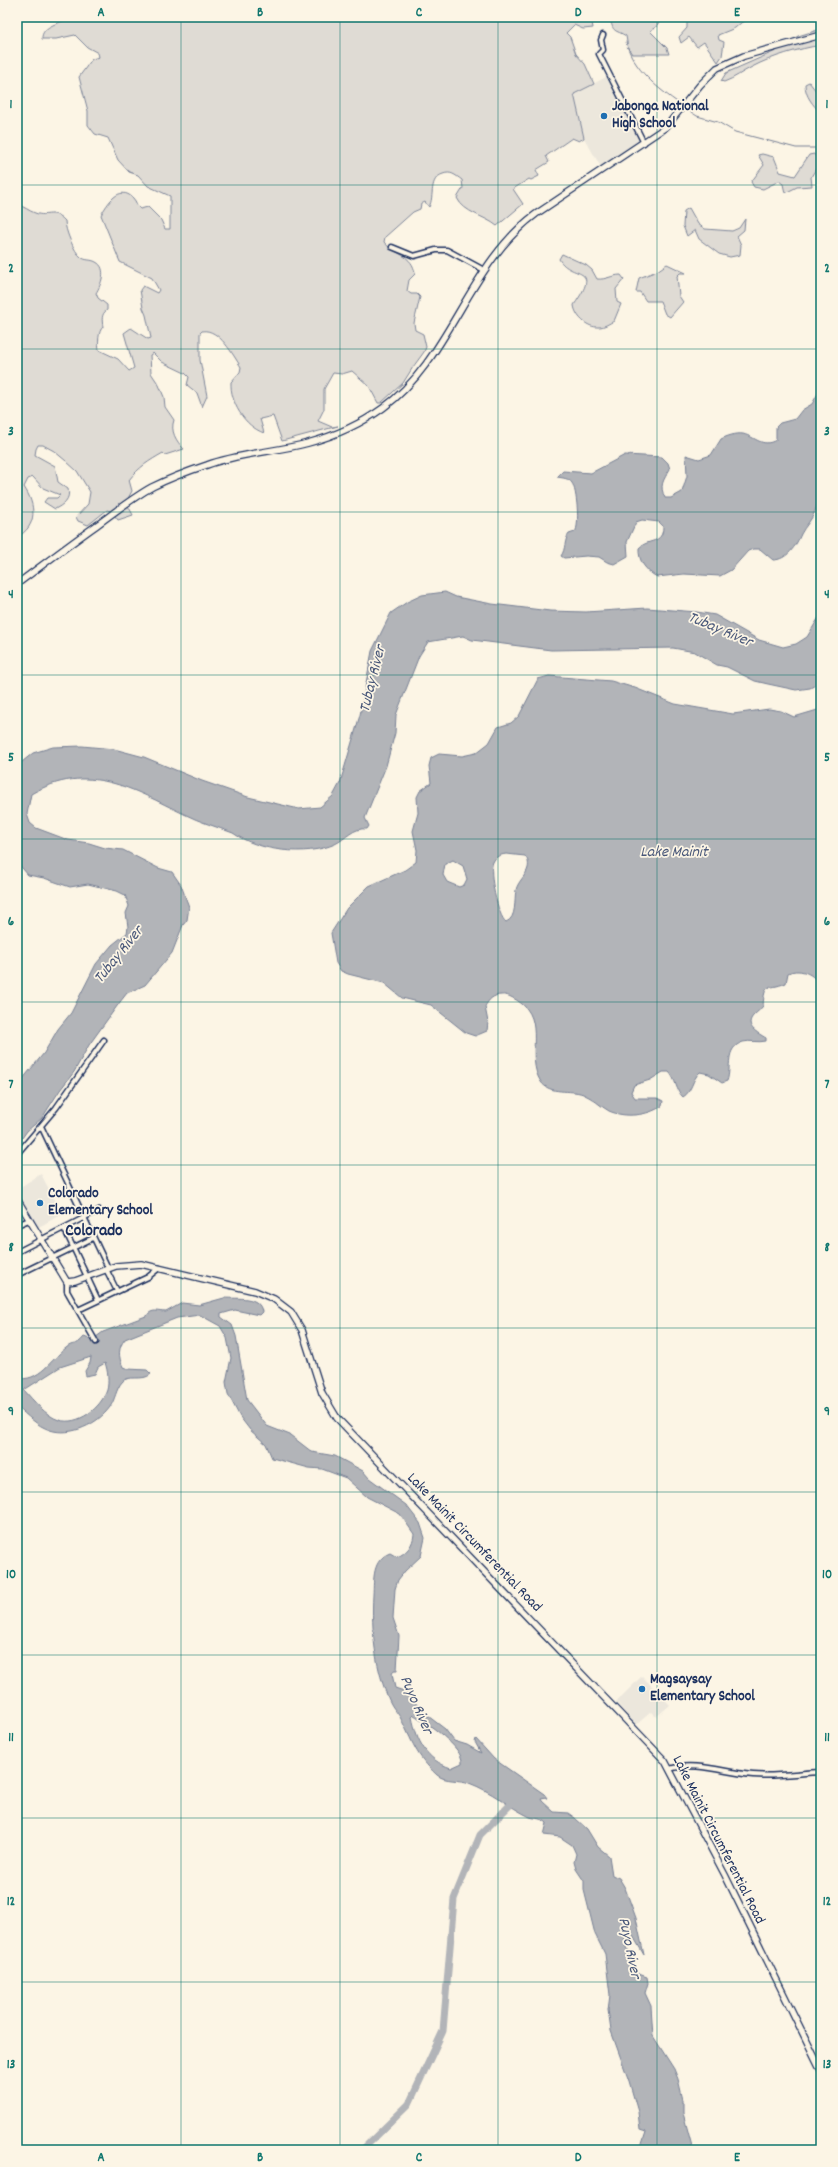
<svg xmlns="http://www.w3.org/2000/svg" width="838" height="2167" font-family="Dekko,sans-serif">
<style>
.built{fill:#ece7dc}
.green{fill:#dfdbd4;stroke:#7d8599}
.water{fill:#b2b4b8;stroke:#767f94;fill-rule:evenodd}
.lines{fill:none;stroke-linecap:round;stroke-linejoin:round}
.stream{stroke:#767f94;stroke-width:1}
.river{stroke:#b2b4b8;stroke-width:7}
.street-casing{stroke:#1b2f5e;stroke-width:7}
.secondary-casing{stroke:#1b2f5e;stroke-width:8}
.street{stroke:#fcf5e5;stroke-width:4}
.secondary{stroke:#fcf5e5;stroke-width:5.5}
.grid{fill:none;stroke:#0f766e;stroke-width:1;stroke-opacity:0.55}
.poi-dot{fill:#1f6fb2;stroke:#fcf5e5;stroke-width:1.5}
.labels{text-anchor:middle;dominant-baseline:central;stroke-width:3.5;stroke-linejoin:round;paint-order:stroke}
.poi-label{font-size:15px;font-weight:bold;fill:#1b2f5e;stroke:#fcf5e5;text-anchor:start}
.street-label{font-size:15px;fill:#1b2f5e;stroke:#fcf5e5}
.water-label{font-size:16px;font-style:italic;fill:#485779;stroke:#fcf5e5}
.quarter-label{font-size:17px;font-weight:bold;fill:#1b2f5e;stroke:#fcf5e5}
.neatline{fill:none;stroke:#0f766e;stroke-width:1.5}
.grid-label{font-size:13px;text-anchor:middle;font-weight:bold;fill:#0f766e}
</style>
<rect width="100%" height="100%" fill="#fcf5e5"/>
<filter id="ink" filterUnits="userSpaceOnUse"><feTurbulence type="fractalNoise" baseFrequency=".025" numOctaves="2"/><feDisplacementMap in="SourceGraphic" scale="8" xChannelSelector="R" yChannelSelector="G"/><feConvolveMatrix kernelMatrix="1 2 1 2 8 2 1 2 1" color-interpolation-filters="sRGB"/></filter>
<g filter="url(#ink)">
<path class="built" d="M608 76 641 141 601 167 584 138 574 94Z
M41 1174 62 1214 37 1228 17 1193V1189Z
M642 1676 670 1705 656 1717 651 1712 636 1725 616 1702Z"/>
<path class="green" d="M72 17H591L593 28 583 29 574 25 566 33 570 37 576 54 585 64 594 84 574 94 584 138 579 141 572 138 546 156 549 162 536 170 539 176 531 180 529 179 513 189 523 204 497 226C485 216 464 213 457 198L463 188 462 180C455 175 451 171 443 174 428 179 435 196 429 207L425 202 421 204 420 209 413 212 385 237 384 242C394 255 413 254 415 274L409 280 407 291 411 294H417L420 297 414 323 415 330 423 334 426 347 424 352 413 367 403 383 381 403H378L369 386 352 371 342 374 333 373 324 389V409L318 421 332 427 338 426 282 441 273 416 260 419 264 433C244 426 230 402 231 382L240 372 241 367C233 355 219 328 202 331L200 333V360L207 396 202 407 197 393 187 385 189 377 185 373 162 362 153 353 150 355 151 373 159 385 164 397 165 407 174 420C170 431 176 441 184 449L165 455 163 453C149 461 139 467 129 480L132 491 126 502 133 515 118 520 111 511 107 510 88 525 78 521 76 517 88 504 90 492 77 471 66 461 54 451 43 445H38L36 449 35 455 55 466 58 482 68 489C71 499 63 505 55 509L44 502 47 498H57L60 495 43 488 33 477 28 479 24 487C36 505 38 526 17 537V205C24 206 29 211 35 213 48 218 53 208 65 221 65 230 74 252 81 257 85 261 91 259 96 262 108 268 101 285 96 293L98 298 107 305V310C101 314 102 320 103 327 98 331 98 344 99 350L118 359 129 371 134 368 124 333 131 328 148 339 151 338 146 315 143 308 140 290 143 286 157 293 159 290 152 278 120 262 101 215C107 204 119 184 133 198 137 202 136 206 140 209L148 207 161 220 165 229H170V196L148 186 138 175 129 172 118 160 108 138 95 134 88 125V111L79 77 92 59 99 57 98 53 87 47 75 35 56 39H42C41 25 62 23 72 17Z
M610 17H661L657 26 650 31 667 48 669 54H632L628 48 626 36C615 29 613 34 610 17Z
M687 17H759L742 22 735 28 718 35 719 40 724 42 722 56 718 62 704 42 697 47 689 37 681 43 679 37 687 28Z
M821 29V45C798 49 773 56 752 67 742 72 735 78 724 82L721 81 726 73 778 50 798 36Z
M809 82 817 92 821 93V113C813 105 805 96 805 84Z
M762 154 774 157 780 172 795 176 809 155 814 154 820 162 811 177 812 186 797 187 785 193 783 184 779 181 763 189 754 187 751 182 764 165 758 155Z
M689 208 698 224 705 229 732 231 739 228 745 219 744 230 737 236 741 245 740 255 730 257 719 254 699 239 695 230 687 236 683 226 684 211Z
M562 254 586 265 592 270 597 279C606 280 612 275 621 275L624 279 616 289 617 302 621 304 614 321C610 323 604 327 599 327 587 328 575 316 574 305 603 264 571 280 559 259Z
M667 264 686 273H680L677 276 679 296 683 302 670 317 665 314 660 301H646L640 292H636L639 278 657 271Z"/>
<path class="water" d="M821 388C821 421 827 481 815 511 812 520 805 526 801 534 796 546 787 560 773 560L760 549H753L748 551 731 570 720 576 684 574 657 577C646 571 638 561 639 548 649 538 663 545 663 526L659 522 642 520 636 522 627 542 628 556 614 564 607 562 599 557 586 556 564 558 561 556C566 549 564 540 569 534L575 532C580 526 577 490 572 483 569 478 562 478 557 477L563 471 591 473 625 455 662 457 668 463 670 469C663 481 659 485 665 498H671L682 492 687 476 686 455 699 459 711 455 721 439C727 436 736 433 743 434 756 437 762 448 776 440V427L780 423 795 419 802 410 812 404Z
M445 592 456 597 492 604 550 611 586 612 647 608 697 612 715 615 759 640 783 647 796 644 807 637 821 614V682L810 688 796 690 768 684 755 681 727 667 717 665 695 652 673 648 551 650 472 640 463 636 428 642 419 656 396 715 395 733 386 766 365 818 369 826 367 829C353 827 346 839 335 844 306 857 258 851 233 833 217 827 200 822 184 814 132 789 88 761 31 794L27 814 30 823 36 828 68 840 89 843 105 848 123 850 158 868 172 872 181 885 189 907 187 920 183 925 172 953 145 985 127 993 120 1002 89 1045 74 1072 60 1090 42 1118 27 1131 17 1145V1086L44 1053 58 1029 71 1013 96 964 112 945 127 933 128 927 126 913 129 906 125 895 117 891 88 884 70 887 44 878 28 875 17 862V766L33 753 53 747 82 746 114 749 144 757 202 781 248 797 299 809 320 807 333 796 340 783 360 715 372 651 391 613 407 602 422 595Z
M549 676 611 681 635 688 675 704 733 714 769 709 781 711 794 717 821 709V989C817 975 801 967 788 973L786 983C767 991 765 981 763 1006 760 1010 757 1012 754 1015 743 1026 758 1033 766 1038V1041C758 1043 750 1040 743 1042 724 1048 732 1068 727 1081L722 1083 709 1074 700 1072C692 1079 692 1092 683 1097 676 1091 676 1079 669 1072H663L650 1080 634 1085 631 1092 635 1098H657L663 1101 662 1106C647 1116 625 1118 609 1111 600 1106 593 1098 583 1094 570 1089 550 1095 541 1082 524 1056 548 1020 518 1001 513 998 507 994 501 995 493 995 488 1000 485 1007L488 1022 487 1031 475 1036 466 1033 431 1005 402 998 384 983 348 974 341 971 336 963 331 933 347 908 369 886 405 870 416 862 417 850 413 831 418 813 417 797 420 791 431 783 429 766 431 758 439 754 462 756 476 753 489 743 498 727 511 723 519 716 538 679ZM506 854 525 856C528 860 529 863 528 868 526 876 518 881 516 890 514 900 517 918 506 922 498 917 488 871 493 862 496 856 500 855 506 854ZM453 860 463 866 467 879 464 885 459 887 447 882 443 875 445 864Z
M224 1298C237 1299 260 1295 262 1312L259 1315 235 1310 221 1314V1317L232 1325 236 1336 247 1400 267 1426 290 1435 312 1452 335 1456 363 1471 369 1478 406 1505 420 1523 425 1538 421 1556 405 1571 398 1580 395 1589 393 1618 399 1636 397 1670H394L392 1674 395 1688 404 1691 428 1716 445 1729 454 1741 467 1745 481 1753 475 1742 476 1739 494 1759 544 1794 547 1798 541 1799 542 1801 554 1812 568 1813 575 1818 587 1829 598 1847 609 1856 612 1875 619 1878 625 1888 636 1918 644 1955 626 1924 625 1941 636 1973 647 1977 648 1983 645 1993 651 2006 653 2036 674 2069 678 2079 683 2100V2113L693 2150H640L646 2132 640 2130 638 2112 629 2081 611 2031 608 2010 610 1995 605 1954 595 1934 584 1890V1881L576 1869 574 1862 576 1854 572 1845 560 1837 544 1835 547 1823C542 1818 536 1819 530 1817 509 1807 491 1791 469 1783 460 1779 445 1782 437 1775 415 1755 413 1742 400 1717 397 1712 392 1707 390 1702 375 1670 371 1629 373 1595 374 1578 372 1560 390 1553L397 1557C407 1553 413 1545 414 1534L400 1514 367 1497 346 1478 322 1469 309 1468 272 1458 266 1444 250 1430 240 1417 228 1394 226 1382 231 1358 227 1338 220 1326 200 1315 177 1318 125 1339C118 1348 118 1356 123 1367L128 1369 147 1370 151 1374C143 1382 128 1374 122 1382 116 1389 115 1400 110 1407 98 1424 71 1437 50 1430 37 1426 27 1415 17 1407V1378C39 1383 51 1359 66 1348 74 1341 75 1348 84 1337L92 1340 103 1332 146 1316C153 1308 157 1312 166 1312L182 1303 199 1305ZM91 1357 90 1363 85 1371 86 1376 95 1374 98 1367 105 1363C108 1370 109 1383 107 1390 101 1408 78 1426 59 1420 46 1416 33 1400 24 1390L60 1367ZM414 1715C426 1722 464 1748 462 1763L451 1768C426 1760 417 1741 412 1717Z"/>
<g class="lines">
<path class="stream" d="M626 42C633 69 657 88 680 104
M685 108 697 116 718 122 735 132 796 148H821"/>
<path class="river" d="M362 2150 409 2104 443 2031 454 1899 480 1835 516 1799"/>
<g class="street-casing">
<path id="street" d="M603 35 601 40 603 50 599 54 644 143
M392 247 414 256 436 250H447L484 270
M41 1126 108 1268
M17 1154 56 1108 104 1040
M17 1225 29 1220
M64 1228 98 1300
M17 1252 99 1210
M106 1269 117 1291
M17 1275 93 1238
M67 1282V1291L96 1342
M78 1310 148 1277 159 1268
M670 1769C694 1761 727 1773 753 1775 776 1777 798 1773 821 1772"/>
</g>
<g class="secondary-casing">
<path id="secondary" d="M17 584C44 564 70 544 97 525 115 512 132 498 152 487 170 478 189 471 207 465 240 453 275 452 308 443 334 436 361 424 383 408 451 359 467 265 536 214L666 127 700 85 717 68 744 56 821 35
M17 1199 67 1282 75 1281 116 1266 141 1264 255 1291 274 1299 291 1312 302 1330 322 1393 337 1418 665 1761 725 1875 821 2070"/>
</g>
<use href="#street" class="street"/>
<use href="#secondary" class="secondary"/>
</g>
</g>
<path class="grid" d="M181 17V2150M340 17V2150M498 17V2150M657 17V2150M17 185H821M17 349H821M17 512H821M17 675H821M17 839H821M17 1002H821M17 1165H821M17 1328H821M17 1492H821M17 1655H821M17 1818H821M17 1982H821"/>
<g class="poi-dot">
<circle cx="604" cy="116" r="4"/>
<circle cx="40" cy="1203" r="4"/>
<circle cx="642" cy="1689" r="4"/>
</g>
<g class="labels">
<g class="poi-label">
<text x="612" y="107">Jabonga National<tspan x="612" dy="17">High School</tspan></text>
<text x="48" y="1194">Colorado<tspan x="48" dy="17">Elementary School</tspan></text>
<text x="650" y="1680">Magsaysay<tspan x="650" dy="17">Elementary School</tspan></text>
</g>
<g class="street-label">
<text transform="translate(474 1543) rotate(46)">Lake Mainit Circumferential Road</text>
<text transform="translate(718 1840) rotate(63)">Lake Mainit Circumferential Road</text>
</g>
<g class="water-label">
<text transform="translate(720 630) rotate(23)">Tubay River</text>
<text transform="translate(373 679) rotate(-76)">Tubay River</text>
<text x="674" y="852">Lake Mainit</text>
<text transform="translate(119 955) rotate(-51)">Tubay River</text>
<text transform="translate(416 1705) rotate(67)">Puyo River</text>
<text transform="translate(629 1948) rotate(78)">Puyo River</text>
</g>
<g class="quarter-label">
<text x="94" y="1232">Colorado</text>
</g>
</g>
<rect width="838" height="2167" fill="none" stroke="#fcf5e5" stroke-width="44"/>
<rect x="22" y="22" width="794" height="2123" class="neatline"/>
<g class="grid-label">
<text x="101" y="16">A</text>
<text x="260" y="16">B</text>
<text x="419" y="16">C</text>
<text x="578" y="16">D</text>
<text x="737" y="16">E</text>
<text x="11" y="108">1</text>
<text x="827" y="108">1</text>
<text x="11" y="272">2</text>
<text x="827" y="272">2</text>
<text x="11" y="435">3</text>
<text x="827" y="435">3</text>
<text x="11" y="598">4</text>
<text x="827" y="598">4</text>
<text x="11" y="761">5</text>
<text x="827" y="761">5</text>
<text x="11" y="925">6</text>
<text x="827" y="925">6</text>
<text x="11" y="1088">7</text>
<text x="827" y="1088">7</text>
<text x="11" y="1251">8</text>
<text x="827" y="1251">8</text>
<text x="11" y="1415">9</text>
<text x="827" y="1415">9</text>
<text x="11" y="1578">10</text>
<text x="827" y="1578">10</text>
<text x="11" y="1741">11</text>
<text x="827" y="1741">11</text>
<text x="11" y="1905">12</text>
<text x="827" y="1905">12</text>
<text x="11" y="2068">13</text>
<text x="827" y="2068">13</text>
<text x="101" y="2161">A</text>
<text x="260" y="2161">B</text>
<text x="419" y="2161">C</text>
<text x="578" y="2161">D</text>
<text x="737" y="2161">E</text>
</g>
</svg>
